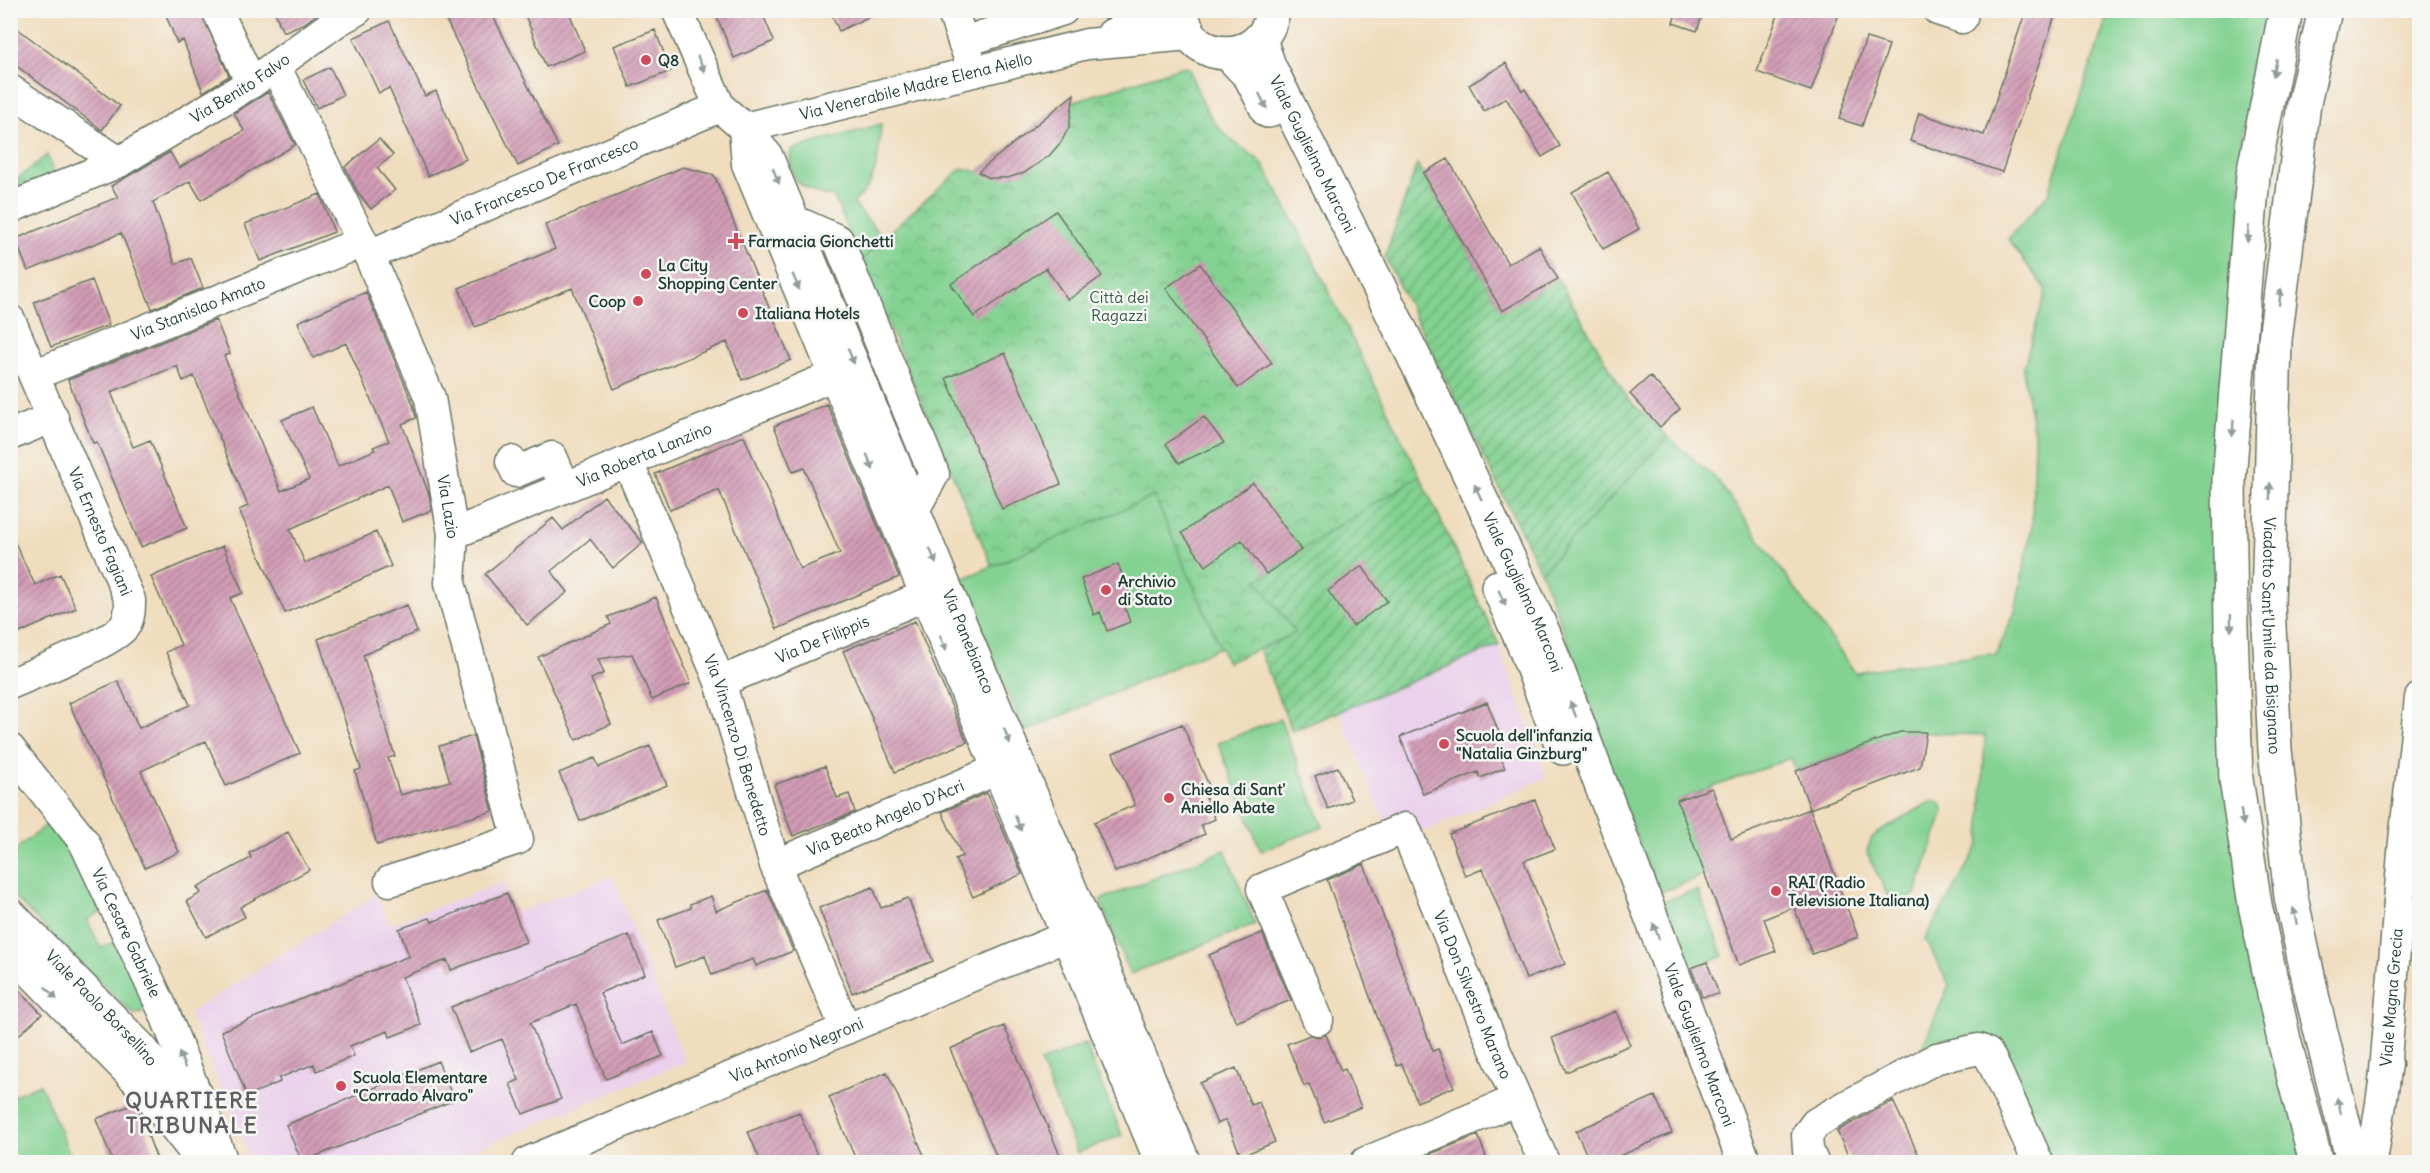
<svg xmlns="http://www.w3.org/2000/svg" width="2430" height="1173" font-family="Delius,sans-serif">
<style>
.built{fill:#ebd1eb}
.grass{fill:#83d292;stroke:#518863;stroke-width:1.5}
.park{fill:url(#park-crowns);stroke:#518863;stroke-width:1.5}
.garden{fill:url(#garden-furrows);stroke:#518863;stroke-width:1.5}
.building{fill:url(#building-hatch)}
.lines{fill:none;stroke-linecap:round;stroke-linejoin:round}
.minor-casing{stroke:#687564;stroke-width:33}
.major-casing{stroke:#687564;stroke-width:36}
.highway-casing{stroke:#687564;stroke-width:36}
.minor{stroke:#fff;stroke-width:30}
.major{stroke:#fff;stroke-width:33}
.highway{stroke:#fff;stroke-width:33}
.oneway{fill:#8f9e9a}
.poi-dot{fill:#d1495b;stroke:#f6f6f2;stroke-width:2}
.labels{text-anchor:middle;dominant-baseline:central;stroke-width:5;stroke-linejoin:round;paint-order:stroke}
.poi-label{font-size:16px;font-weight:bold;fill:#1f3d34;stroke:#f6f6f2;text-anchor:start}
.street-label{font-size:16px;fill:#1f3d34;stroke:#f6f6f2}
.park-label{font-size:16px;fill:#335b47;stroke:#f6f6f2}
.district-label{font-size:22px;font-weight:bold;letter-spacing:1.5px;fill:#5e5f62;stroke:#f6f6f2}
</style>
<defs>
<pattern id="park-crowns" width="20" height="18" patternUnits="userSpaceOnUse" patternTransform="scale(1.5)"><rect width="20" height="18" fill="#83d292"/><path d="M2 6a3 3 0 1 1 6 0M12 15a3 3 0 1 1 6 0" fill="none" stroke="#6bac78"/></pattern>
<pattern id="garden-furrows" width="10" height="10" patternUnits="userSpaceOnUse" patternTransform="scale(1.5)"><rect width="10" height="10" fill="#83d292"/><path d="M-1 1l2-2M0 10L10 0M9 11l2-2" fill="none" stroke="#6bac78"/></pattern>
<pattern id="building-hatch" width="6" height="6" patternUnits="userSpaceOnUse" patternTransform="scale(1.5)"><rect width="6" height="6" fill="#d29db6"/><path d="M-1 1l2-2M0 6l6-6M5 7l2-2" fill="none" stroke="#aa8195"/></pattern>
</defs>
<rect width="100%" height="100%" fill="#f6f6f2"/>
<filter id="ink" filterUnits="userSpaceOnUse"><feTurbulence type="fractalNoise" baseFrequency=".0167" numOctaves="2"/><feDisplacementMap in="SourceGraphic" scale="12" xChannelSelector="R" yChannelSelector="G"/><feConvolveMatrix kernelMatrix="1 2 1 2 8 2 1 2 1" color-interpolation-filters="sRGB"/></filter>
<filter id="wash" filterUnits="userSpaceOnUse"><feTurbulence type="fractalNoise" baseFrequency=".008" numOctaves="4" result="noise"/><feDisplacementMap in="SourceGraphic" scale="24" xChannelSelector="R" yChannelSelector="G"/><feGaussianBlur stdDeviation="1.35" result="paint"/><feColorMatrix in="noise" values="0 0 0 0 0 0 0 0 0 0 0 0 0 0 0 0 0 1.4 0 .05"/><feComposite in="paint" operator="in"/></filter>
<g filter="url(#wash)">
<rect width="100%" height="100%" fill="#f0ddbe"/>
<path class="built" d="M1499 645 1547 777 1418 834 1386 825 1339 711Z
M612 876 685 1062 445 1162H252L189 1013 376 895 390 925 503 882 515 913Z"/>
<path class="grass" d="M2109 11H2266L2242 148 2229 782 2310 1162H2053L1995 1041 1920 1052 1949 985 1925 939 1980 843 1985 735 1900 732 1796 771 1791 758 1678 800 1705 875 1658 893 1615 781 1586 688 1541 572 1668 437 1718 481 1856 674 1867 670 1990 654 1995 656 2015 612 2032 527 2034 433 2023 370 2046 290 2008 239 2048 194Z
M881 124C879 154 878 184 853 203L883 238 861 261 834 197C809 193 785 182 791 151L794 149Z
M1166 444 1296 633 1227 662 1220 647 1024 732 958 581 1077 529Z
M1280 719 1323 827 1261 851 1218 743Z
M1937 801 1941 804 1944 811 1916 893 1904 903H1891L1867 852 1871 839 1876 834 1930 802Z
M50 822 86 875 103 911 87 920 101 948 117 940 146 1005 142 1013 133 1014 11 894 10 854Z
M1225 850 1255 924 1130 974 1100 900Z
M1698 890 1723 956 1687 970 1661 902Z
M1085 1044 1122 1135 1077 1153 1040 1062Z
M40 1084 73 1162H11V1097Z"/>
<path class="park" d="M1184 66 1189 68C1197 93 1209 120 1229 138 1242 150 1254 152 1265 168L1304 241 1420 476 1499 645 1292 731 1259 649 1227 662 1154 496 992 566 861 261 888 233 962 168 978 172 1071 97 1072 102Z
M47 155 57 179 11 200V184Z"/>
<path class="garden" d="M1417 164 1502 310 1558 279 1627 398 1668 437 1541 572 1385 257Z
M1420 476 1499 645 1292 731 1259 649 1296 633 1257 581 1319 538Z"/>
<g id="blocks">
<path class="building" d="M164 10H200L229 76 203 92 183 40 177 43Z
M274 10H322L305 23 283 32Z
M441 10H490L558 146 518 166Z
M523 10H568L585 51 546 67Z
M714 10H761L774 41 734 58Z
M830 10H883L839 31Z
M1677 10H1704L1697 31 1673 23Z
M1780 10H1818L1838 17 1811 91 1757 72Z
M2026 10H2057L2002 172 1910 141 1919 113 1984 135Z
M389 21 425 96 436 91 466 159 428 176 389 88 379 93 353 38Z
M10 23 120 106 102 130 10 61Z
M655 30 671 71 630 87 614 46Z
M1866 38 1889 45 1862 126 1839 119Z
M1506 63 1522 91 1525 89 1560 146 1542 157 1506 98 1484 111 1469 85Z
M330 67 343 95 317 108 303 80Z
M268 92 295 145 201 200 190 181 153 202 175 264 191 258 203 288 152 309 121 233 28 271 15 239 118 197 111 186 170 152 179 168 244 131 234 113Z
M1074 94 1069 127 1061 142 1049 156 1024 173 1007 178H990L978 172Z
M379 139 393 155 377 168 395 190 371 209 357 191 345 167Z
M1448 159 1508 264 1539 246 1558 279 1502 311 1423 173Z
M683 167 714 175 791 360 742 380 727 342 614 389 572 288 475 327 459 288 555 249 545 225Z
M1608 172 1639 229 1603 249 1572 192Z
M320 194 334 232 260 261 245 224Z
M1056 211 1102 276 1068 300 1046 268 974 317 951 284Z
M1200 264 1272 363 1238 388 1166 288Z
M92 280 109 325 51 347 34 302Z
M366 292 413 404 416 418 402 424 429 494 432 510 402 522 388 485 290 529 305 563 376 532 391 566 285 613 239 510 248 506 194 376 183 381 177 366 111 392 133 447 150 440 187 528 141 547 97 442 93 443 68 380 216 320 230 354 224 356 281 491 309 479 282 420 312 407 338 466 375 450 373 447 389 441 346 343 313 358 298 322Z
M1005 353 1061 484 1002 509 946 378Z
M1650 376 1680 409 1660 427 1630 394Z
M827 404 899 577 777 629 719 490 670 510 655 474 744 436 800 569 840 553 804 468 793 472 774 426Z
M1204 417 1224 443 1179 463 1166 444Z
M1253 483 1301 550 1266 574 1242 540 1206 566 1182 533Z
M604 496 643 543 613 568 590 539 551 571 568 592 527 625 485 574 553 518 563 530Z
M10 532 35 585 60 574 76 608 10 637Z
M223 546 243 593 230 598 300 753 226 786 206 741 141 771 179 852 145 868 69 703 118 681 139 728 190 705 166 652 181 645 151 577Z
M1118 564 1132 601 1124 605 1130 622 1107 631 1100 612 1094 615 1081 579Z
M1362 566 1387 601 1353 626 1328 591Z
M656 597 691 683 652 700 632 654 598 659 604 673 591 679 611 724 576 740 538 657 611 624 608 617Z
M407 605 417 632 363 655 395 756 388 758 400 795 450 781 439 746 473 736 493 811 377 845 355 771 361 769 318 639Z
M915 621 967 742 895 772 843 651Z
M1487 702 1501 738 1494 741 1505 768 1480 778 1478 772 1423 794 1400 737Z
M1182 724 1210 788 1203 791 1215 819 1201 825 1205 834 1115 872 1094 822 1135 805 1113 753Z
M1900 732H1926L1920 767 1810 809 1796 771Z
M650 746 667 785 580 821 559 773 595 758 599 767Z
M825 766 837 798 849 794 855 812 793 836 774 785Z
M1338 767 1352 800 1328 809 1315 776Z
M1712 788 1731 839 1810 809 1858 937 1812 954 1794 907 1764 919 1776 951 1739 965 1677 800Z
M987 793 1022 874 973 897 955 859 962 856 942 812Z
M1535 800 1555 849 1524 861 1565 964 1526 979 1483 869 1465 876 1449 834Z
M288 832 309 870 240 907 245 917 206 937 187 901 201 893 197 887 251 858 249 853Z
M1364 864 1433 1051 1438 1049 1454 1087 1417 1102 1402 1064 1397 1066 1380 1024 1327 880Z
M873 887 881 908 908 898 933 961 852 993 819 908Z
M767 890 793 951 756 966 753 959 712 975 705 956 675 967 658 920 691 908 690 904 711 896 716 911Z
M507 893 526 942 451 970 447 960 402 977 421 1025 390 1037 388 1031 350 1046 354 1056 316 1071 314 1064 279 1078 280 1082 247 1096 221 1031 409 956 399 929 430 918 432 922Z
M1262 933 1291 1000 1236 1022 1209 955Z
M629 935 645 974 600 993 622 1045 653 1032 663 1056 606 1079 576 1004 530 1023 561 1099 523 1114 510 1084 519 1080 502 1039 469 1052 451 1007Z
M1707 962 1719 994 1702 997 1691 968Z
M19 990 42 1014 10 1043V998Z
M1616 1011 1630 1045 1566 1072 1552 1038Z
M1004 1026 1063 1162H999L950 1049Z
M1310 1035 1317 1037 1326 1035 1341 1071 1345 1069 1361 1107 1324 1122 1309 1084 1304 1086 1287 1044Z
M438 1061 454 1100 302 1162 286 1125Z
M1236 1068 1251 1105 1259 1102 1275 1142 1241 1156 1226 1120 1217 1124 1200 1083Z
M887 1072 927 1162H857L829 1097Z
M1655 1096 1672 1133 1606 1162H1590L1576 1131Z
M1893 1101 1922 1162H1851L1837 1131Z
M134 1104 137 1107 158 1162H113L96 1119Z
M799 1112 820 1162H761L748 1132Z
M1478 1135 1486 1157 1472 1162H1410Z"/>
</g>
</g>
<g filter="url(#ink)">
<use href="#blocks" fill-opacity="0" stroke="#687564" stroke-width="1.5"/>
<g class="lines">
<g class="minor-casing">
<g id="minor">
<path d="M217 10 251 83"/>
<path id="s1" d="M677 10 720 107 744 128 767 155 1185 1162"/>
<path d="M952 10 970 61"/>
<path d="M1938 10 1962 18"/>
<path d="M1112 34 1164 10"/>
<path d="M963 42 1063 10"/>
<path id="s2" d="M275 66 369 255 430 398 453 534 450 583 518 839 390 881"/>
<path d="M10 90 119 162"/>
<path d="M744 128 747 164 1160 1162"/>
<path id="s3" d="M744 128 1087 44 1190 35"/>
<path id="s4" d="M10 208 119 162 251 83 336 22 357 10"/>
<path d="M795 221 838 240 934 474 914 510"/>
<path id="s5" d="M369 255 720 107"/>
<path id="s6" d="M10 320 130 600C130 609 130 619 124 627 111 643 33 674 10 684"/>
<path id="s7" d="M34 375 362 242"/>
<path d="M10 435 53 417"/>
<path d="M511 461 516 472 552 457 565 487"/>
<path id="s8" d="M628 462 720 682 775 865 846 1029"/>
<path id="s9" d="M453 534 835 375"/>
<path id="s10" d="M720 682 924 596"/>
<path id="s11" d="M10 749 84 842 164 1012 223 1162"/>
<path id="s12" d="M775 865 996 770"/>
<path id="s13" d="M10 913 142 1048 192 1111"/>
<path d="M10 951 141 1085 191 1148 197 1162"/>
<path id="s14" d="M1318 1020 1262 889 1405 828 1493 1045 1544 1162"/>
<path id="s15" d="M2384 1083 2404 841 2420 698"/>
<path id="s16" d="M528 1162 1084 929"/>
<path d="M1366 1162 1517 1100"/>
<path d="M1813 1162 1808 1150 1807 1135 1816 1123 1846 1106 1937 1058 1979 1049 1987 1053 1992 1061 2038 1162"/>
<path d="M2372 1162 2387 1064"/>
</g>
</g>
<g class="major-casing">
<g id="major">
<path d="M1182 10C1186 67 1266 67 1273 10"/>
<path id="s17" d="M1260 40 1269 66 1421 371 1544 634 1744 1162"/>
<path d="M1229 54 1250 76 1268 111"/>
<path d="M1498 587 1523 643 1563 748"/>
</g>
</g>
<g class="highway-casing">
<g id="highway">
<path d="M2286 10 2253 175 2229 480 2231 627 2236 779 2255 905 2284 1040 2316 1162"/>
<path id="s18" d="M2325 10 2304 103 2275 340 2268 605 2275 750 2291 897 2314 1004 2353 1162"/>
</g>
</g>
<use href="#minor" class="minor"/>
<use href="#major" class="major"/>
<use href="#highway" class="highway"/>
</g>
<defs><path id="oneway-solid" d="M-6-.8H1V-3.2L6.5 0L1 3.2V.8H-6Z" transform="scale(1.5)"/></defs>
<g class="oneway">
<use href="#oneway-solid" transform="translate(701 64) rotate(66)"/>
<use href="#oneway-solid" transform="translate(2275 68) rotate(102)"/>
<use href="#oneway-solid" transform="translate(1263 101) rotate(63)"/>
<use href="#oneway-solid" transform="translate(776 176) rotate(68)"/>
<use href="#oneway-solid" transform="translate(2248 234) rotate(95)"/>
<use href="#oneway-solid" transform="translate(796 282) rotate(67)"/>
<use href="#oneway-solid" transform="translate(2280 297) rotate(-83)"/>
<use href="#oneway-solid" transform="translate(851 356) rotate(68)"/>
<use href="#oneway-solid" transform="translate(2233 428) rotate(94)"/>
<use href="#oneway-solid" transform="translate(870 462) rotate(68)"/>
<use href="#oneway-solid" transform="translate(2270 491) rotate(-89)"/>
<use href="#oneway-solid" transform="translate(1478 492) rotate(-115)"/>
<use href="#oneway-solid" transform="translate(933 556) rotate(68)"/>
<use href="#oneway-solid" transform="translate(1502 598) rotate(66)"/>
<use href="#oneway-solid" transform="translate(2231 623) rotate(89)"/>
<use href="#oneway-solid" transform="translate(943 643) rotate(68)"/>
<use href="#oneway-solid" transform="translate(1573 709) rotate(-111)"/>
<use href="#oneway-solid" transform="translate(1007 736) rotate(68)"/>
<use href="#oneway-solid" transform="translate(2242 817) rotate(81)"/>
<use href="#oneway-solid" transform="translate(1018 823) rotate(68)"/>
<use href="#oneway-solid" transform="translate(2295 916) rotate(-102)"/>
<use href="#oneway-solid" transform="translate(1656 931) rotate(-111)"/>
<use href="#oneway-solid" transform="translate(51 993) rotate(46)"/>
<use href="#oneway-solid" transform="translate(182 1060) rotate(-111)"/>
<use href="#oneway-solid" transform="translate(2339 1106) rotate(-104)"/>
</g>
</g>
<g class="poi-dot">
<circle cx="646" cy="60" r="6"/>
<path d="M733 232h6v6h6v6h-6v6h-6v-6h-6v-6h6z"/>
<circle cx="646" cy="274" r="6"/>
<circle cx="638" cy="301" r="6"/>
<circle cx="743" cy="313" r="6"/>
<circle cx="1106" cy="590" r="6"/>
<circle cx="1444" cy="744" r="6"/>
<circle cx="1169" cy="798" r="6"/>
<circle cx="1776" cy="891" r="6"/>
<circle cx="341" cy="1086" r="6"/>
</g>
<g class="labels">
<g class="poi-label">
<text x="658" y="60">Q8</text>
<text x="748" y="241">Farmacia Gionchetti</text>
<text x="658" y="265">La City<tspan x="658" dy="18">Shopping Center</tspan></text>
<text x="626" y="301" text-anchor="end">Coop</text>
<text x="755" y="313">Italiana Hotels</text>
<text x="1118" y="581">Archivio<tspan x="1118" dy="18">di Stato</tspan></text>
<text x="1456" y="735">Scuola dell'infanzia<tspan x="1456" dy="18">"Natalia Ginzburg"</tspan></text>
<text x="1181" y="789">Chiesa di Sant'<tspan x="1181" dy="18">Aniello Abate</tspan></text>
<text x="1788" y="882">RAI (Radio<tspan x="1788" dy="18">Televisione Italiana)</tspan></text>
<text x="353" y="1077">Scuola Elementare<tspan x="353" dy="18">"Corrado Alvaro"</tspan></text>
</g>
<g class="street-label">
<text stroke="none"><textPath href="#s3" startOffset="177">Via Venerabile Madre Elena Aiello</textPath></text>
<text stroke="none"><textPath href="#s4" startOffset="260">Via Benito Falvo</textPath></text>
<text stroke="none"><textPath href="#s17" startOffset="126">Viale Guglielmo Marconi</textPath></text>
<text stroke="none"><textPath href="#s5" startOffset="190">Via Francesco De Francesco</textPath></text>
<text stroke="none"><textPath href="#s7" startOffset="177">Via Stanislao Amato</textPath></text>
<text stroke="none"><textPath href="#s9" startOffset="207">Via Roberta Lanzino</textPath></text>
<text stroke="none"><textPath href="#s2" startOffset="477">Via Lazio</textPath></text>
<text stroke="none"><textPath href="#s6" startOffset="230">Via Ernesto Fagiani</textPath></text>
<text stroke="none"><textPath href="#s17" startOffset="612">Viale Guglielmo Marconi</textPath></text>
<text stroke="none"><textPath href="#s18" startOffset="630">Viadotto Sant'Umile da Bisignano</textPath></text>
<text stroke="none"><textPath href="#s10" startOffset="111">Via De Filippis</textPath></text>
<text stroke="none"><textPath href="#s1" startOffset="700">Via Panebianco</textPath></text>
<text stroke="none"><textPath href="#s8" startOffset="304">Via Vincenzo Di Benedetto</textPath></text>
<text stroke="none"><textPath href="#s12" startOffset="120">Via Beato Angelo D'Acri</textPath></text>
<text stroke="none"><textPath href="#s11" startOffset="219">Via Cesare Gabriele</textPath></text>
<text stroke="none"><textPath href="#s14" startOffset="478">Via Don Silvestro Marano</textPath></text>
<text stroke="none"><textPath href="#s15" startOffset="86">Viale Magna Grecia</textPath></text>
<text stroke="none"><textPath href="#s13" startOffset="132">Viale Paolo Borsellino</textPath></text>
<text stroke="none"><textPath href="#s17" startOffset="1098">Viale Guglielmo Marconi</textPath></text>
<text stroke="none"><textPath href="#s16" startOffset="291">Via Antonio Negroni</textPath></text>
</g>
<g class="park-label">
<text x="1119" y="297">Città dei<tspan x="1119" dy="18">Ragazzi</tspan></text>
</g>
<g class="district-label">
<text x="192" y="1100">QUARTIERE<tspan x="192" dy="25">TRIBUNALE</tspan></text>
</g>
</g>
<rect width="2430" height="1173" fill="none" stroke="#f6f6f2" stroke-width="36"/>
</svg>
